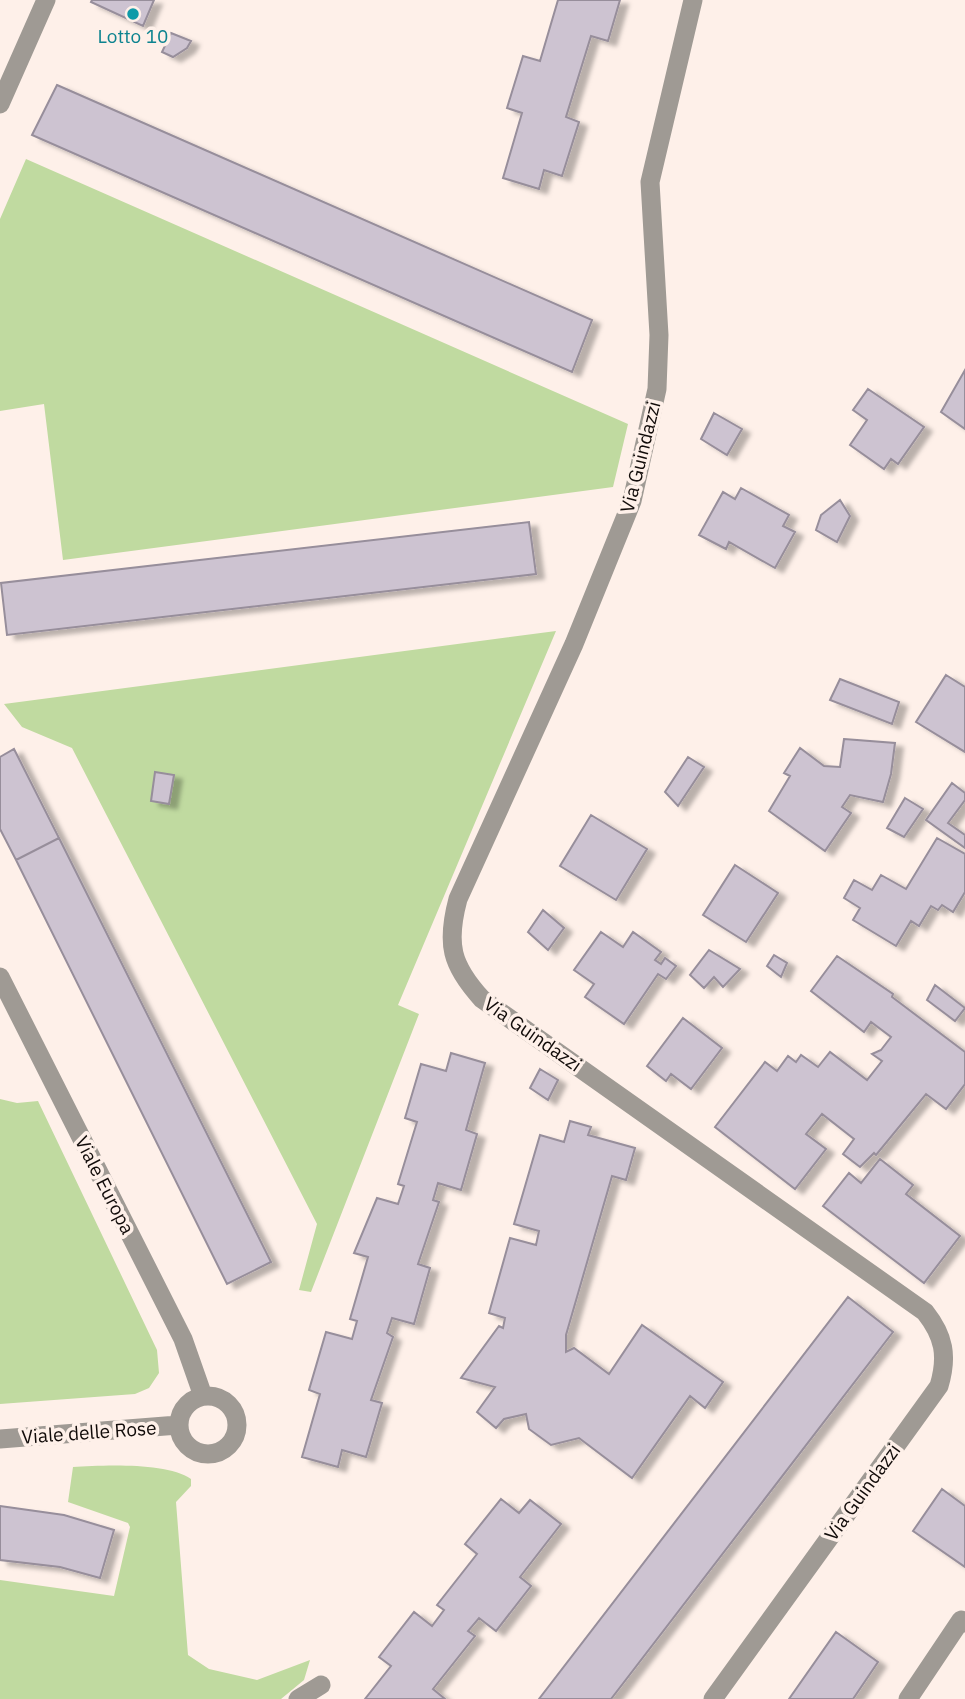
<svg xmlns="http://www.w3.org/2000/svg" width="965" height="1699" font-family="'IBM Plex Sans',sans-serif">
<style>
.green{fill:#c0daa0}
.building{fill:#cdc3d1;stroke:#978e9b;stroke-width:2;filter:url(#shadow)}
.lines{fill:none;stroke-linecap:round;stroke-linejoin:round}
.minor{stroke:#9f9a94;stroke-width:19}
.culture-dot{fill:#0f9aa8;stroke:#fef0e9;stroke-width:2.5}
.labels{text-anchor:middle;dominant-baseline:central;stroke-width:7;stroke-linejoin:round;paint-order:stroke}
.culture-label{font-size:19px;fill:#0d838f;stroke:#fef0e9}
.street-label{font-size:19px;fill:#110b09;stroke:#fef0e9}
</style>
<defs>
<filter id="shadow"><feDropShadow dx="8" dy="4.5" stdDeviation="2" flood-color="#0004"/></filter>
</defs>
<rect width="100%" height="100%" fill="#fef0e9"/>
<path class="green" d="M26 159 628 424 613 487 63 560 44 404 0 411V219Z
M556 631 398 1005 419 1014 311 1292 299 1290 317 1224 72 748 22 727 4 704Z
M0 1099 17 1103 38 1101 157 1350 159 1373 149 1388 135 1394 0 1404Z
M73 1467C103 1465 167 1462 191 1479V1486L176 1502 188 1655 209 1669 257 1680 310 1660 304 1680 281 1699H0V1580L114 1596 130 1527 128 1523 68 1502Z"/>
<path class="building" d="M92 0H154L143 26 91 2Z
M558 0H620L608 41 591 36 566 117 579 122 562 176 544 170 539 189 503 178 522 113 507 108 523 56 540 61Z
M171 33 191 41 187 48 173 57 162 52Z
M57 85 592 320 572 372 32 135Z
M965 370V429L941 412Z
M868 389 924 427 898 464 891 459 884 469 850 445 867 420 853 410Z
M714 413 742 429 727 455 701 439Z
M741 488 789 515 783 526 795 532 775 568 729 542 726 549 699 535 723 492 735 499Z
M840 500 850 516 837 542 816 530 821 515Z
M529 522 536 574 7 635 1 583Z
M946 675 965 687V752L916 722Z
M840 679 899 702 892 724 830 700Z
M844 739 895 743 891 774 883 802 850 795 842 807 851 813 825 851 769 811 790 776 784 773 800 748 824 766 840 767Z
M14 749 59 838 16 860 0 829V757Z
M688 757 704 767 678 806 665 792Z
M155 772 174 775 169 804 151 801Z
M952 783 965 793V800L948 823 965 835V848L926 820Z
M905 798 923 809 904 837 887 828Z
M591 815 647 849 616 900 560 866Z
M59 838 271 1262 227 1284 16 860Z
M937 838 965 854V892L953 912 942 905 938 910 931 906 919 926 911 921 896 946 853 920 860 908 844 898 854 880 872 890 881 875 906 889Z
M735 865 778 893 746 942 703 915Z
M543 910 564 928 548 950 528 932Z
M601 932 623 947 633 932 661 952 655 960 661 964 665 958 676 966 666 979 658 974 624 1024 585 997 594 984 574 970Z
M709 950 740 969 723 987 714 977 704 988 690 975Z
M774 955 787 963 781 977 767 966Z
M837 956 893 994 892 997 965 1052V1084L946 1109 926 1094 876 1155 874 1153 860 1167 843 1154 854 1139 822 1114 806 1134 826 1149 795 1189 715 1127 765 1062 777 1071 788 1056 796 1062 801 1055 818 1067 830 1052 867 1080 882 1061 872 1054 881 1050 891 1037 871 1022 864 1032 811 991Z
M935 985 965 1008 955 1021 927 1000Z
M683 1018 722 1048 691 1089 671 1074 666 1081 647 1066Z
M451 1053 485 1063 466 1130 477 1134 461 1190 438 1183 433 1200 439 1202 418 1264 430 1268 414 1324 392 1318 387 1333 393 1337 371 1400 382 1403 366 1457 342 1450 338 1467 302 1457 320 1394 309 1390 326 1332 352 1339 357 1321 350 1319 368 1257 354 1253 377 1198 398 1204 404 1186 398 1184 417 1122 405 1118 421 1064 446 1071Z
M540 1069 558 1080 548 1100 530 1088Z
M570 1121 591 1127 588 1135 635 1148 626 1180 612 1176 566 1335V1352L574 1348 609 1374 642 1325 723 1382 705 1408 690 1396 632 1478 579 1438 551 1445 529 1429 526 1414 504 1419 496 1428 477 1412 495 1387 461 1378 499 1326 503 1328 505 1318 489 1313 510 1238 536 1245 539 1231 514 1224 540 1135 564 1142Z
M880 1159 913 1185 906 1194 960 1236 924 1283 823 1206 849 1173 861 1183Z
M848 1297 893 1332 611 1699H539Z
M942 1489 965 1506V1567L913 1531Z
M501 1499 519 1513 530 1500 561 1524 520 1577 531 1586 496 1631 479 1618 468 1631 475 1636 433 1689 445 1699H365L391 1666 379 1657 414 1612 432 1626 444 1610 437 1605 477 1554 465 1544Z
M0 1506 64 1515 114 1530 100 1578 60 1567 0 1560Z
M836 1632 878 1662 853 1699H789Z"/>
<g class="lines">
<path class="minor" d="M693 0 650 182 659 335 657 389 632 501 574 644 458 899C446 944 451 965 482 999L925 1312C944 1336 948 1356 939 1386L713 1699
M0 104 46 0
M0 977 183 1339 203 1396
M179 1425a29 29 0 1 1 58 0a29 29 0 1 1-58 0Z
M0 1439 178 1425
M298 1699 321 1685
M908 1699 961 1620 965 1623"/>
</g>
<circle class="culture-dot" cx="133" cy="14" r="7"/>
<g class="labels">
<g class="culture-label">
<text x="133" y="36">Lotto 10</text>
</g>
<g class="street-label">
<text transform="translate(640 457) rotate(-76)">Via Guindazzi</text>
<text transform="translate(533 1034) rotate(35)">Via Guindazzi</text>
<text transform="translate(105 1185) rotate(63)">Viale Europa</text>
<text transform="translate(89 1432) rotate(-4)">Viale delle Rose</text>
<text transform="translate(862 1492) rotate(-54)">Via Guindazzi</text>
</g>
</g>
</svg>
